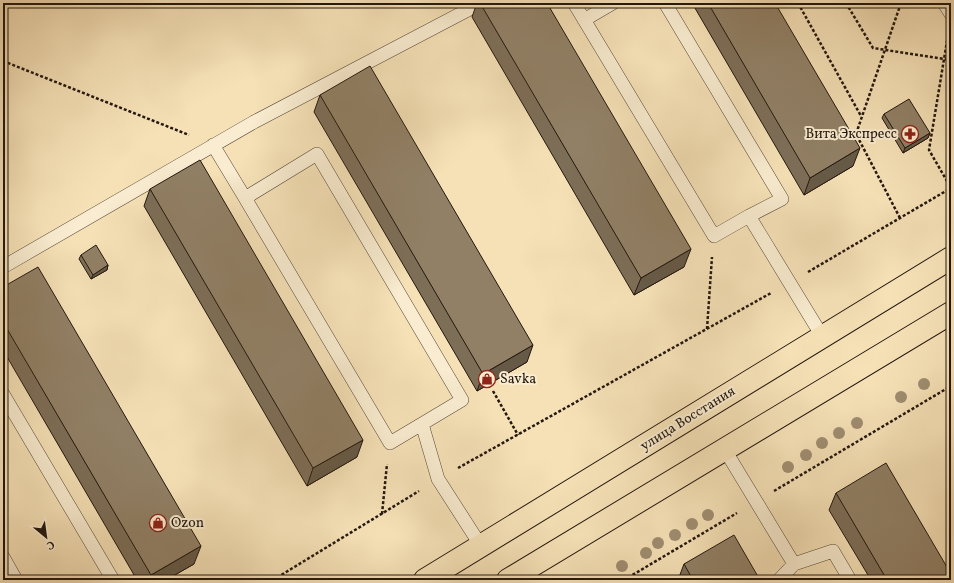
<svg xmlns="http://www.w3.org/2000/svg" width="954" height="583" font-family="Vollkorn,serif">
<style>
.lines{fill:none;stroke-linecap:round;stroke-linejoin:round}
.service-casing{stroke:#584a38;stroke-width:14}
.primary-casing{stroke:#23170e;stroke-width:24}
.path{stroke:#23170e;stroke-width:2.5;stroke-dasharray:3 2;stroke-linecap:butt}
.service{stroke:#f9ecd0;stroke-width:13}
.primary{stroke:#f6e1b7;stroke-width:22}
.tree{fill:#9f8d71}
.wall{fill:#7d6e58;stroke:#23170e}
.shaded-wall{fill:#665a47;stroke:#23170e}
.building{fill:#918066;stroke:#23170e}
.labels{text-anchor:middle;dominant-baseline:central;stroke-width:4;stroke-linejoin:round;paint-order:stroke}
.poi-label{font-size:14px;fill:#23170e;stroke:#f9ecd0;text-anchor:start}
.street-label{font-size:14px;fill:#23170e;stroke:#f9ecd0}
</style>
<rect width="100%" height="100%" fill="#f6e1b7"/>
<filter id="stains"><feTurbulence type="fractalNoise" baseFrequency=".005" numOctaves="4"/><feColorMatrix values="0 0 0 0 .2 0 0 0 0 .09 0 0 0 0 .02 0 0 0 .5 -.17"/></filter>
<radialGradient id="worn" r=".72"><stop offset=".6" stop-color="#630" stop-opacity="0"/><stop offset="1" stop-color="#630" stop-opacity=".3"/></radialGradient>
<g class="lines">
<g class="service-casing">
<path id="service" d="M574 3 714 236 749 216 822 336
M665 3 782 199 749 216
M944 3 951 14
M584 20 613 3
M213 145 245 198
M317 154 462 400 390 443 245 198Z
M3 267 254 122 481 3
M3 394 113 580
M422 424 438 479 481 546
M725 450 794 564
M3 557 16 580
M779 580 794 564 833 551 850 580"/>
</g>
<g class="primary-casing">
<path id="primary" d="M425 580 951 258
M508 580 951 313"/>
</g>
<path class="path" d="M798 3 861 116
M846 3 873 48 951 60
M948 35 929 150 951 188
M3 61 189 135
M900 218 856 134 901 3
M808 272 951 188
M707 329 712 257
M493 391 518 435
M458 468 771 293
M774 491 951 386
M382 514 387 464
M273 580 419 491
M624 580 737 513"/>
<use href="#service" class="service"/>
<use href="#primary" class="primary"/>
</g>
<g class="tree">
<circle cx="924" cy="384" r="6"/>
<circle cx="901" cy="397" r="6"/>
<circle cx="857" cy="423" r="6"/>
<circle cx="839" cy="433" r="6"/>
<circle cx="822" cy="443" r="6"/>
<circle cx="806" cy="455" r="6"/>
<circle cx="788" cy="467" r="6"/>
<circle cx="708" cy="515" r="6"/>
<circle cx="692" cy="524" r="6"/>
<circle cx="675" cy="535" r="6"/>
<circle cx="658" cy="543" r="6"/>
<circle cx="646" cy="553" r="6"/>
<circle cx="622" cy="566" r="6"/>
</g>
<path class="wall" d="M477 3H547L684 267 634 295 472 17Z
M692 3H775L853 166 804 195Z
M320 95 527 362 477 391 314 112Z
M884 114 930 133 928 138 903 153 882 118Z
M150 189 357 457 307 486 144 206Z
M81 255 108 265 107 270 91 279 79 259Z
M3 287 194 564 166 580H137L3 350Z
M836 493 951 580H871L829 510Z
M684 564 760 580H678Z"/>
<path class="shaded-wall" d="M930 133 928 138 903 153 905 148Z
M860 148 853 166 804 195 810 178Z
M691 249 684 267 634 295 641 278Z
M108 265 107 270 91 279 93 275Z
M533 345 527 362 477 391 483 374Z
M363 440 357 457 307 486 313 468Z
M201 546 194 564 166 580H149L151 575Z"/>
<path class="building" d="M480 3H547L691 249 641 278Z
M708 3H775L860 148 810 178Z
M370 66 533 345 483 374 320 95Z
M909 99 930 133 905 148 884 114Z
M200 160 363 440 313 468 150 189Z
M96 245 108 265 93 275 81 255Z
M38 267 201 546 151 575 3 322V287Z
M886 463 951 574V580H887L836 493Z
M734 535 760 580H693L684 564Z"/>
<defs>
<g id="pharmacy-ring" transform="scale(0.9)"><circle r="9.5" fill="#f9ecd0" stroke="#8f2418" stroke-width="1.5"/><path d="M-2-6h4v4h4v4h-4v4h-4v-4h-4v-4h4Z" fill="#8f2418"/></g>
<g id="shop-ring" transform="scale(0.9)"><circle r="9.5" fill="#f9ecd0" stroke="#8f2418" stroke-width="1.5"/><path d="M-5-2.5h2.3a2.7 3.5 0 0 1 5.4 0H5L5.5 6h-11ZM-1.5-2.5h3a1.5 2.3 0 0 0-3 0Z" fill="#8f2418"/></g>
</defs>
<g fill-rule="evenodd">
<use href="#pharmacy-ring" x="910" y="134"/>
<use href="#shop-ring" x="487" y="379"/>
<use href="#shop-ring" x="158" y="523"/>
</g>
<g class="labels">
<g class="poi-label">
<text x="897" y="134" text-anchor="end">Вита Экспресс</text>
<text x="500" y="379">Savka</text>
<text x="171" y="523">Ozon</text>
</g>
<g class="street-label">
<text transform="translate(688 419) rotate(-32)">улица Восстания</text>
</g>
</g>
<rect width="954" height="583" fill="none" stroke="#f6e1b7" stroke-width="16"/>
<rect x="4" y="4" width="946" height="575" fill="none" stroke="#23170e" stroke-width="2"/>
<rect x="8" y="8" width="938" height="567" fill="none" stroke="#23170e"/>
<g transform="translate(46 537) rotate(151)" stroke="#f9ecd0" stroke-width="3" paint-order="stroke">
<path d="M0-3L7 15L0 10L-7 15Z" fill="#23170e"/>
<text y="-6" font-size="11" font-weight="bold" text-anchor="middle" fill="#23170e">С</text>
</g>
<rect width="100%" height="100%" filter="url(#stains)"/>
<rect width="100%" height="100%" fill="url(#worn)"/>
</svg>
